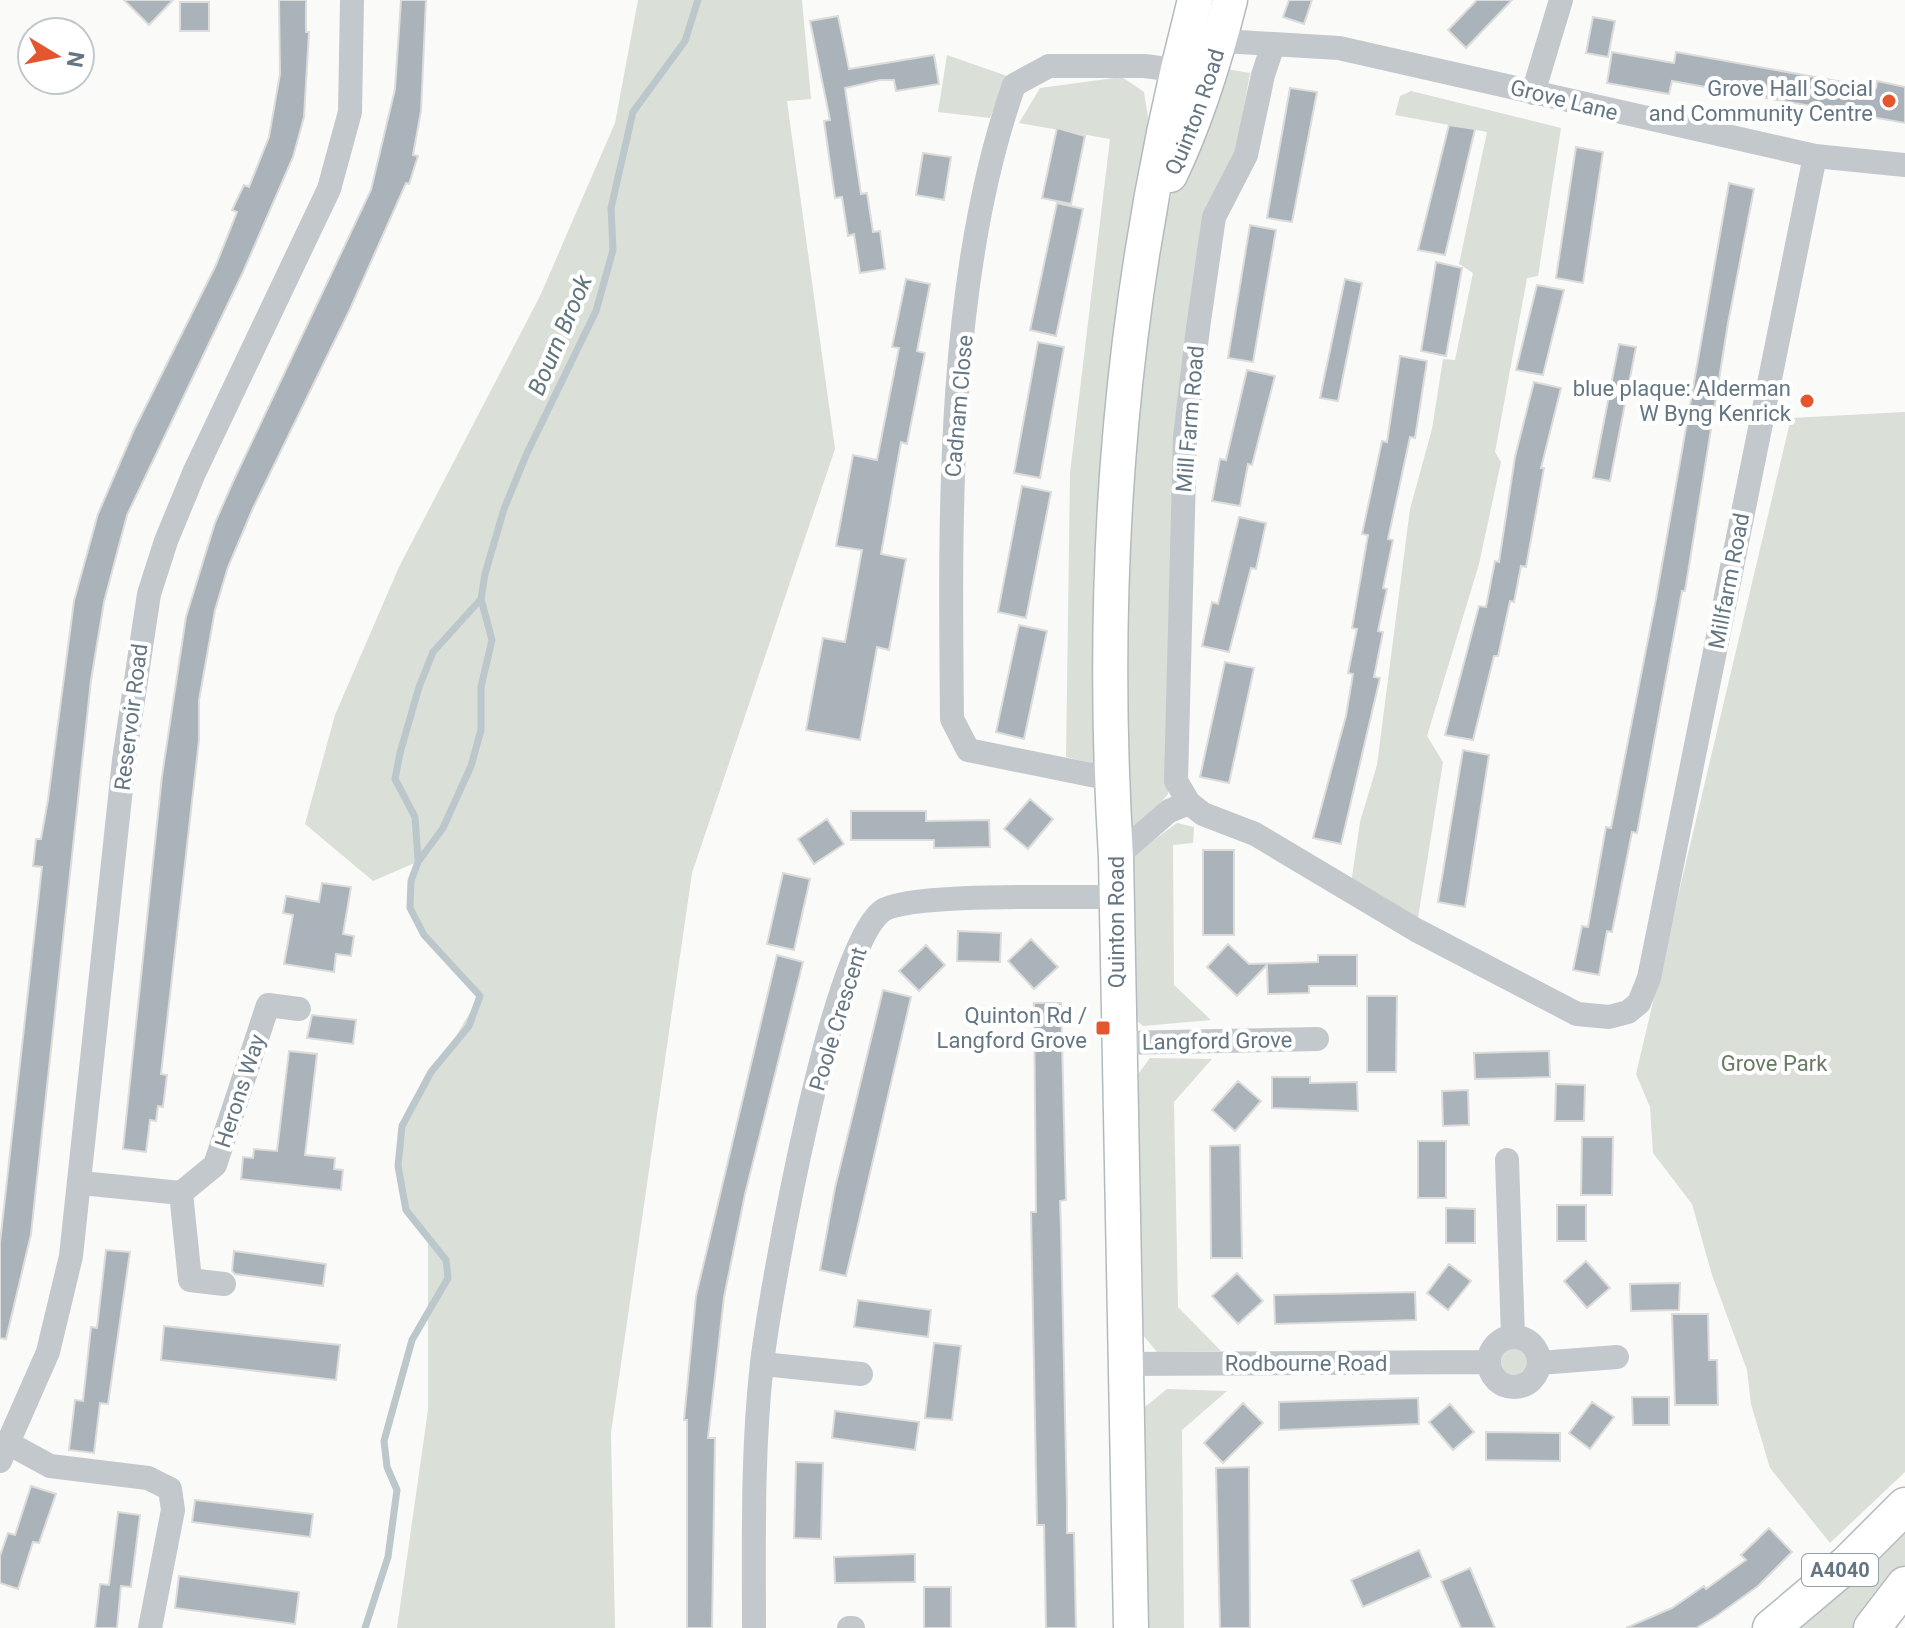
<svg xmlns="http://www.w3.org/2000/svg" width="1905" height="1628" font-family="Roboto,sans-serif">
<style>
.green{fill:#dadfd7}
.lines{fill:none;stroke-linecap:round;stroke-linejoin:round}
.stream{stroke:#bbc7cb;stroke-width:7}
.building{fill:#aab3b9;stroke:#dcdcda;stroke-width:2}
.secondary-casing{stroke:#b3babf;stroke-width:37}
.primary-casing{stroke:#b5babe;stroke-width:39}
.street{stroke:#c3c8cc;stroke-width:24}
.secondary{stroke:#fff;stroke-width:34}
.primary{stroke:#fff;stroke-width:36}
.poi-dot{fill:#e4572e;stroke:#fff;stroke-width:3}
.labels{text-anchor:middle;dominant-baseline:central;stroke-width:8;stroke-linejoin:round;paint-order:stroke}
.shield{fill:#fff;stroke:#939fa8;stroke-width:2}
.shield-label{font-size:20px;font-weight:bold;fill:#657683}
.poi-label{font-size:22px;fill:#657683;stroke:#fff;text-anchor:end}
.street-label{font-size:22px;fill:#657683;stroke:#fff}
.park-label{font-size:22px;fill:#687a64;stroke:#fff}
.water-label{font-size:24px;font-style:italic;fill:#60757c;stroke:#fff}
</style>
<rect width="100%" height="100%" fill="#fafaf8"/>
<path class="green" d="M638 0H802L811 99 787 101 835 449 692 873 611 1433 615 1628H397L428 1410V1238L406 1210 398 1166 402 1126 480 996C459 971 415 940 410 906 408 891 413 876 417 862L373 881 305 824 335 715 399 567 540 296 615 123Z
M947 55 1007 76 990 118 938 112Z
M1226 69 1250 73 1175 504 1168 794 1138 829 1124 830 1120 663 1148 287 1172 193Z
M1122 77 1144 92 1148 117 1094 764 1066 757 1070 473 1110 139 1019 123 1040 88Z
M1411 91 1561 128 1538 276 1527 278 1495 452 1501 462 1479 564 1427 736 1443 762 1416 930 1350 891 1360 822 1377 765 1410 509 1432 429 1443 359 1455 360 1473 273 1459 264 1487 132 1395 115 1400 96Z
M1905 412V1472L1830 1543 1770 1468 1751 1404 1747 1370 1712 1275 1692 1204 1653 1153 1650 1107 1636 1074 1791 418Z
M1177 823 1194 827 1193 843 1173 845 1174 985 1211 1020 1143 1026 1128 1013 1132 856Z
M1150 1058 1212 1059 1174 1102 1178 1307 1221 1351 1157 1352 1137 1328 1133 1081Z
M1501 1363a15 15 0 1 1 30 0a15 15 0 1 1-30 0Z
M1167 1389 1227 1391 1182 1430 1184 1628H1142L1140 1411Z
M1905 1522V1575L1861 1628H1787Z"/>
<g class="lines">
<path class="stream" d="M418 859 415 817 395 779 400 753 419 687 433 652 481 599
M365 1628 388 1557 397 1490 387 1467 384 1441 412 1340 448 1278 446 1260 406 1210 398 1166 402 1126 431 1072 469 1026 480 996 424 935 410 908 411 881 418 862 443 828 471 766 481 730V687L492 640 481 599 485 574 504 509 527 453 596 311 613 250 611 208 633 112 685 41 698 0"/>
</g>
<path class="building" d="M124 0H173L149 25Z
M279 0H306V32H309L304 117 293 157 243 272 127 515 104 602 91 680 31 1234 6 1339 0 1338V1243L42 867 33 866 36 839H41L48 800 74 601 98 514 134 430 216 265 237 212 232 210 244 185 249 187 269 137 280 74Z
M401 0H426L421 111 413 155 418 156 409 184 406 183 350 309 253 508 228 567 215 610 199 700V740L161 1074 167 1075 163 1107 158 1106 156 1121 150 1120 146 1152 123 1149 162 776 186 617 215 523 232 484 371 190 395 89Z
M1289 0H1312L1304 24 1283 17Z
M1477 0H1512L1466 48 1448 30Z
M180 2H209V31H180Z
M838 16 849 69 934 55 939 84 896 91 894 80H880L845 88 861 194 867 193 873 232 880 231 885 269 860 273 854 234 848 236 842 197 835 198 824 121 830 120 810 21Z
M1593 17 1615 21 1608 57 1586 53Z
M1612 52 1674 63 1676 52 1876 88 1877 81 1905 87V123L1672 81 1669 94 1607 83Z
M1290 88 1317 92 1292 222 1267 218Z
M1449 125 1475 129 1445 255 1418 250Z
M1057 128 1085 136 1071 204 1042 198Z
M1576 147 1603 152 1583 283 1556 278Z
M923 153 951 157 944 200 916 195Z
M1729 183 1754 189 1728 323 1685 591H1682L1637 833 1632 832 1612 932 1607 931 1599 975 1573 970 1582 926 1588 927 1606 827 1611 828 1656 599Z
M1057 203 1083 209 1056 336 1030 330Z
M1250 225 1276 230 1253 362 1228 358Z
M1436 262 1462 268 1446 356 1421 351Z
M906 279 930 284 917 351 925 353 907 444 901 442 881 554 906 559 889 650 877 647 860 740 806 730 823 638 845 642 862 550 836 546 853 455 877 460 899 348 892 347Z
M1345 279 1362 283 1338 401 1320 398Z
M1537 285 1564 290 1543 375 1516 370Z
M1038 342 1064 347 1040 478 1014 473Z
M1619 344 1636 347 1610 481 1593 478Z
M1400 356 1427 361 1415 438 1410 437 1388 539 1393 540 1383 588 1387 589 1378 631 1383 632 1374 677 1380 678 1341 844 1313 838 1346 716 1353 674 1348 673 1357 629 1352 628 1368 535 1362 534 1382 441 1387 442Z
M1247 370 1275 376 1252 465 1248 464 1240 506 1212 501 1220 459 1226 460Z
M1534 382 1561 388 1541 468H1544L1526 567 1521 566 1514 602 1510 601 1498 656H1494L1473 740 1445 735 1479 606 1486 607 1495 561 1499 562 1515 457Z
M1022 486 1051 492 1026 618 998 612Z
M1239 517 1266 523 1256 569 1251 568 1229 652 1202 646 1212 602 1218 604Z
M1019 625 1047 631 1024 739 996 732Z
M1225 662 1254 668 1229 783 1200 777Z
M1463 750 1489 755 1465 907 1438 902Z
M1030 799 1053 819 1028 849 1004 829Z
M851 811H926V821L989 820 990 847 934 848V840H851Z
M827 819 844 844 814 864 798 839Z
M1203 850H1234V935H1203Z
M783 873 810 879 794 950 767 944Z
M322 883 351 887 343 934 354 936 351 956 336 954 334 972 284 964 293 915 283 913 286 896 319 902Z
M958 931 1001 933 1000 962 957 961Z
M1031 939 1058 967 1034 989 1008 961Z
M1228 944 1249 964 1318 962V955H1357V986H1309V993L1268 994 1267 965 1237 996 1207 967Z
M926 945 945 965 919 991 899 971Z
M777 955 803 962 745 1194 724 1297 708 1438H715L712 1628H687V1420H684L696 1296Z
M883 990 911 997 846 1276 820 1270 835 1188Z
M1367 996H1397L1396 1072H1367Z
M1034 1003H1061L1066 1200 1060 1201 1061 1230 1067 1506V1533H1074L1076 1628H1046L1044 1525H1037L1031 1212H1036Z
M312 1015 356 1020 353 1044 307 1038Z
M289 1051 317 1054 305 1155 335 1158 334 1169 343 1170 341 1190 241 1179 243 1157 253 1158 254 1149 277 1151Z
M1549 1051 1550 1077 1475 1079 1474 1053Z
M1272 1077H1310V1083L1357 1082 1358 1111 1272 1108Z
M1238 1081 1261 1101 1235 1131 1212 1110Z
M1556 1084 1585 1085 1584 1121H1555Z
M1468 1090 1469 1125 1443 1126 1442 1091Z
M1582 1137H1613L1612 1195H1581Z
M1418 1141H1446V1198H1418Z
M1240 1145 1242 1258H1211L1210 1146Z
M1557 1205H1586V1241H1557Z
M1446 1208 1475 1209V1243H1446Z
M106 1250 130 1252 108 1404 100 1403 94 1453 69 1450 75 1400 83 1401 91 1327 97 1328Z
M234 1251 326 1264 323 1286 235 1274 232 1271Z
M1586 1261 1610 1288 1587 1308 1564 1281Z
M1449 1264 1471 1281 1448 1310 1427 1293Z
M1237 1273 1263 1301 1238 1324 1212 1296Z
M1680 1283 1679 1310 1631 1311 1630 1284Z
M1415 1292 1416 1320 1275 1324 1274 1295Z
M858 1300 931 1310 928 1337 854 1327Z
M1672 1314H1708L1709 1360H1717L1718 1405H1675Z
M164 1326 340 1345 336 1380 161 1360Z
M934 1343 961 1346 952 1420 925 1418Z
M1632 1397H1669V1425H1633Z
M1418 1398 1419 1424 1279 1430V1402Z
M1592 1402 1614 1417 1590 1449 1569 1433Z
M1243 1403 1263 1423 1223 1463 1204 1443Z
M1450 1404 1474 1432 1453 1450 1429 1422Z
M835 1411 919 1422 915 1450 832 1438Z
M1486 1432 1560 1433V1461L1486 1460Z
M796 1462 823 1463 821 1539 794 1538Z
M1249 1467 1250 1628H1220L1216 1468Z
M31 1486 56 1494 39 1543 33 1542 18 1589 0 1583V1556L8 1533 15 1535Z
M195 1500 313 1514 310 1537 192 1522Z
M118 1512 140 1515 131 1587 121 1586 117 1628H95L100 1584 109 1585Z
M1769 1528 1792 1552 1758 1586 1715 1617 1696 1628H1626L1672 1608 1704 1586 1706 1589 1746 1560 1741 1555Z
M1419 1550 1431 1577 1363 1607 1351 1580Z
M915 1554V1582L835 1583 834 1557Z
M1470 1568 1495 1628H1461L1441 1581Z
M179 1576 299 1592 295 1624 175 1608Z
M924 1587H951V1628H924Z"/>
<g class="lines">
<g class="secondary-casing">
<g id="secondary">
<path id="s1" d="M1170 175C1197 119 1215 60 1230 0"/>
<path d="M1131 1628 1116 857C1098 565 1121 284 1195 0"/>
</g>
</g>
<g class="primary-casing">
<path id="primary" d="M1771 1628 1847 1564 1905 1506
M1872 1628 1905 1585"/>
</g>
<path class="street" d="M1222 41 1339 48 1815 156 1905 165
M1273 45 1263 75 1246 155 1214 217 1198 328 1185 437 1176 781 1189 803 1203 814 1255 834 1416 930 1577 1014 1609 1017 1628 1012 1639 1003 1649 978 1815 156
M1533 93 1561 0
M1111 779 968 750 952 719C950 516 946 278 1014 85L1049 66H1144L1176 70
M1116 857 1169 811 1189 803
M1118 1043 1317 1039
M1507 1160 1513 1337
M81 1183 181 1193 190 1280 224 1284
M181 1193 215 1165 268 1005 299 1009
M1489 1362a25 25 0 1 1 50 0a25 25 0 1 1-50 0Z
M1539 1363 1617 1357
M762 1364 861 1374
M1124 1364 1488 1362
M8 1443 50 1466 148 1478 170 1489 173 1510 150 1628
M0 1461 48 1352 71 1256 124 760 149 594 166 541 194 473 329 189 350 112 352 0
M754 1628C754 1540 752 1451 762 1363 771 1288 831 949 882 911 908 892 1074 898 1115 897
M849 1628H853"/>
<use href="#secondary" class="secondary"/>
<use href="#primary" class="primary"/>
</g>
<g class="poi-dot">
<circle cx="1889" cy="101" r="8"/>
<circle cx="1807" cy="401" r="8"/>
<rect x="1095" y="1020" width="16" height="16" rx="4"/>
</g>
<g class="labels">
<rect class="shield" x="1802" y="1554" width="76" height="32" rx="6"/>
<g class="shield-label">
<text x="1840" y="1570">A4040</text>
</g>
<g class="poi-label">
<text x="1873" y="88">Grove Hall Social<tspan x="1873" dy="25">and Community Centre</tspan></text>
<text x="1791" y="388">blue plaque: Alderman<tspan x="1791" dy="25">W Byng Kenrick</tspan></text>
<text x="1087" y="1015">Quinton Rd /<tspan x="1087" dy="25">Langford Grove</tspan></text>
</g>
<g class="street-label">
<text transform="translate(1564 100) rotate(14)">Grove Lane</text>
<text stroke="none"><textPath href="#s1" startOffset="68">Quinton Road</textPath></text>
<text transform="translate(959 406) rotate(-85)">Cadnam Close</text>
<text transform="translate(1190 419) rotate(-85)">Mill Farm Road</text>
<text transform="translate(1729 581) rotate(-79)">Millfarm Road</text>
<text transform="translate(131 717) rotate(-83)">Reservoir Road</text>
<text transform="translate(1116 922) rotate(-90)">Quinton Road</text>
<text transform="translate(838 1019) rotate(-73)">Poole Crescent</text>
<text transform="translate(1217 1041) rotate(-1)">Langford Grove</text>
<text transform="translate(240 1091) rotate(-72)">Herons Way</text>
<text x="1306" y="1363">Rodbourne Road</text>
</g>
<g class="park-label">
<text x="1774" y="1063">Grove Park</text>
</g>
<g class="water-label">
<text transform="translate(560 335) rotate(-67)">Bourn Brook</text>
</g>
</g>
<g transform="translate(56 56) rotate(100)"><circle r="38" fill="#ffffff" stroke="#c1c8cd" stroke-width="2"/>
<path d="M0-6L14 30L0 20L-14 30Z" fill="#e4572e"/>
<text y="-12" font-size="22" font-weight="bold" text-anchor="middle" fill="#657683">N</text>
</g>
</svg>
